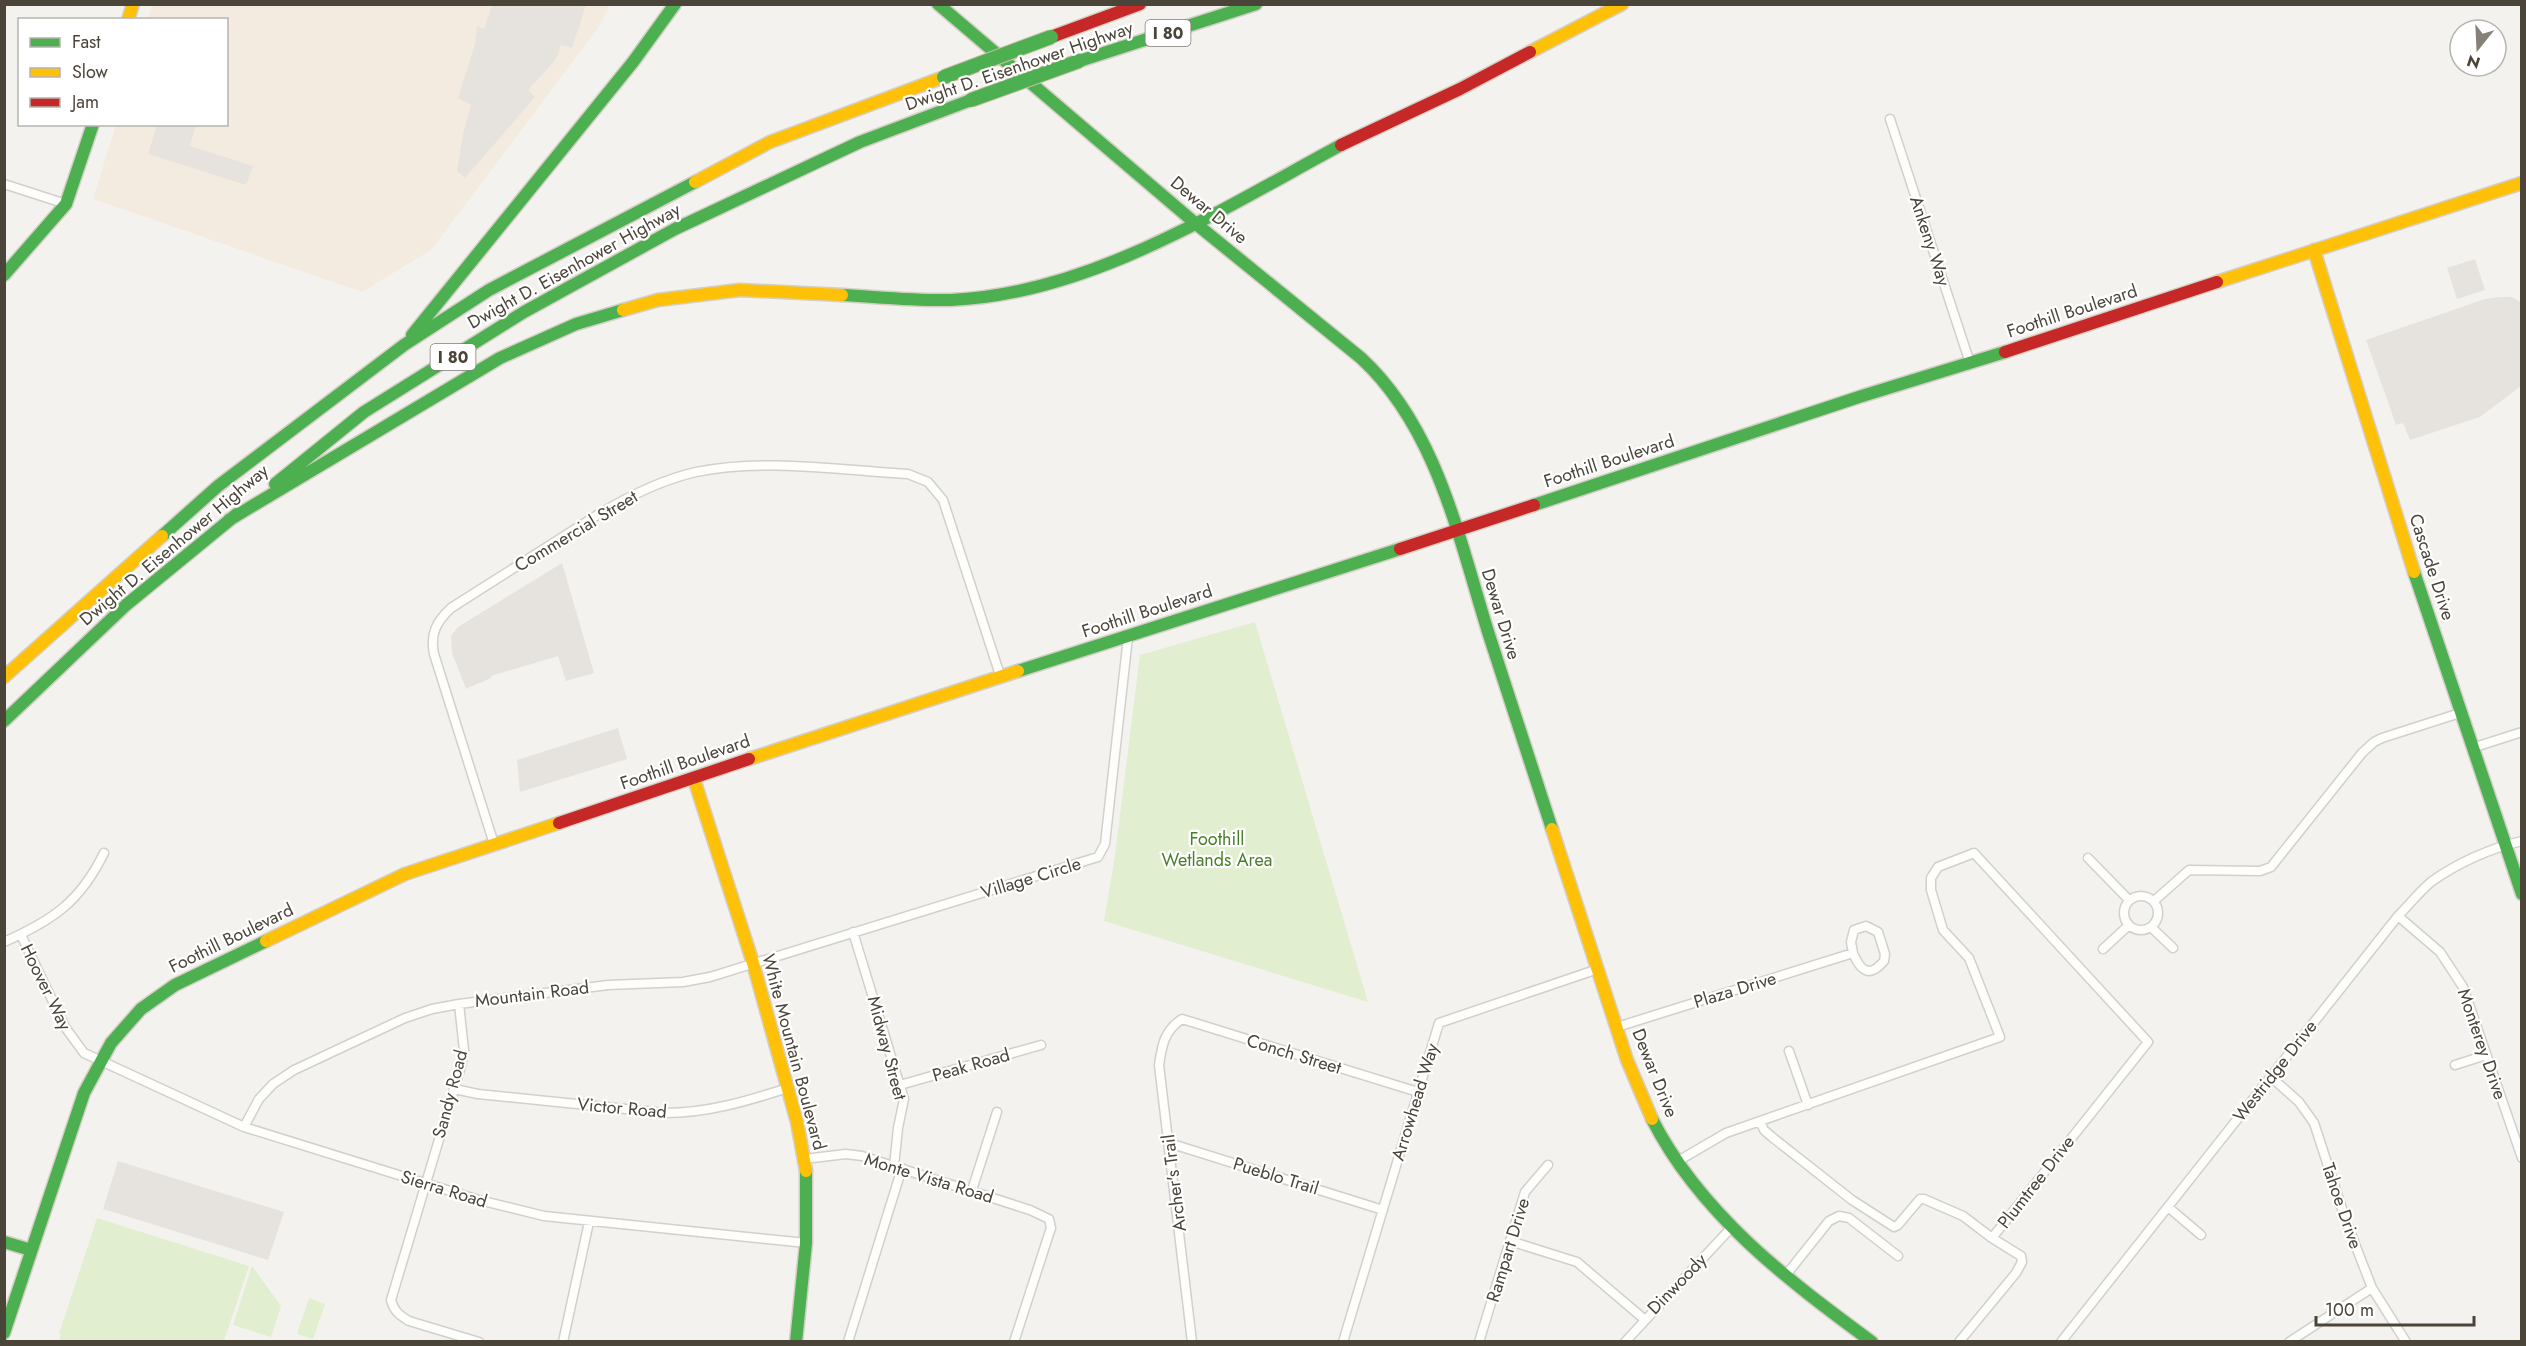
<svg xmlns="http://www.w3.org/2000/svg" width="2526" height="1346" font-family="Jost,sans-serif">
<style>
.commercial{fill:#f3ebdf}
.green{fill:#e1eecf}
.parking{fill:#e6e3df}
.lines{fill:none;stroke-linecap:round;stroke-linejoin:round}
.street-casing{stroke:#d2d0cb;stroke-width:11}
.fast-casing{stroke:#d3cfc5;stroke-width:15}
.slow-casing{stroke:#d3cfc5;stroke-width:15}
.jam-casing{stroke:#d3cfc5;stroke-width:15}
.street{stroke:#fdfdfc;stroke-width:8}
.fast{stroke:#4caf50;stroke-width:12}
.slow{stroke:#ffc107;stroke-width:12}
.jam{stroke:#c62828;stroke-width:12}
.fast-bridge-casing{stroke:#ccbfa9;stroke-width:16;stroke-linecap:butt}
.fast-bridge{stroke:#4caf50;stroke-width:14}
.labels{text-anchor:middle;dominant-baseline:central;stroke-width:4.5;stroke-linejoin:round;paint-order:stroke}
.shield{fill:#fff;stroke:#817c74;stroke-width:1.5}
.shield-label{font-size:16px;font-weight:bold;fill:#4b4439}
.street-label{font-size:18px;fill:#4b4439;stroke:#fff}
.park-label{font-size:18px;fill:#4a7f2a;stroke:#fff}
</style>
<rect width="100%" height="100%" fill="#f4f2ee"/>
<path class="commercial" d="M152 5H610L598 28 431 250 362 292 93 199 116 125 226 124V20L148 19Z"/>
<path class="green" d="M1255 622 1368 1002 1104 921 1115 856 1140 655Z
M97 1218 249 1266 224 1341H59L61 1335 59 1334Z
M252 1266 281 1306 271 1337 233 1325Z
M309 1298 325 1304 313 1339 297 1334Z"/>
<path class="parking" d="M492 5H586L572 48 561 45 556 59 528 90 535 97 465 178 457 171 463 134 471 105 458 98 475 44 477 26 484 29Z
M157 125H196L190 146 253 166 246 185 148 154Z
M2475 259 2485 290 2457 299 2447 268Z
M2500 297H2512L2521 302V386L2480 417 2410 440 2403 423 2396 425 2366 340 2485 299Z
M562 563 594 673 566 681 558 656 491 676V678L466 689 452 653 451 636 458 627Z
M618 728 627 759 520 792 517 760Z
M118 1161 284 1212 268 1260 103 1209Z"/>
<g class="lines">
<g class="street-casing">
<path id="street" d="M1890 119 1970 363
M4 184 66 204
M2472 748 2522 732
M494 844 434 654C430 634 436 622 451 608L599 514C629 496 661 480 696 472 763 458 840 470 908 474L928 482 943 500 1001 678
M2088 858 2129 900
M2124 913a17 17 0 1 1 34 0a17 17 0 1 1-34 0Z
M2154 901 2189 870 2260 871 2271 867 2362 753 2374 742 2382 738 2460 713
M2398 916 2440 952 2463 987 2522 1158
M2151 927 2173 948
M853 932 904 1099 898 1128 894 1166
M21 935 65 1027 84 1053 244 1127 479 1200 544 1216 806 1243
M4 942C53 920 80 902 104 853
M2103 949 2129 925
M459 1004 464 1050 461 1066 391 1300C394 1311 399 1315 409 1321L479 1342
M1617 1027 1853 953C1860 970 1869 979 1884 961L1885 954 1878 932 1866 926 1854 930 1851 942 1853 953
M1789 1051 1808 1105
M2455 1065 2486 1055
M2271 1077 2299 1102 2314 1123 2346 1221 2372 1288 2406 1342
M900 1085 1041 1045
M454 1089 478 1094 665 1113C708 1113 747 1101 788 1088
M1760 1121 1764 1130 1772 1137 1852 1200 1894 1227 1898 1225 1920 1199H1924L1963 1216 1992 1238
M244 1127 259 1099 273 1084 294 1070 405 1018 432 1009 459 1004 608 985 683 982 710 977 1098 857 1105 844 1128 637
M1169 1143 1383 1210
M804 1159 846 1154 862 1156 1030 1210 1049 1219 1051 1228 1048 1237 1014 1342
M1678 1161 1726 1133 2000 1037 1969 958 1943 930 1931 890V878L1938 867 1974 853 2148 1042 1992 1238 2021 1256 2022 1262 2016 1273 1959 1342
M972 1190 997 1112
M2168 1207 2201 1235
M1510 1241 1577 1262 1644 1319
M1786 1275 1829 1221 1839 1216 1849 1218 1898 1256
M563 1342 589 1222
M848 1342 902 1168
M1192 1342 1159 1065C1162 1045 1164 1031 1182 1019L1418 1092
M1343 1342 1439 1023 1598 969
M1479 1342 1525 1192 1548 1165
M1625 1342 1731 1228
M2061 1342 2398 916C2409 905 2419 892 2431 882 2457 863 2491 848 2522 841
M2289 1342 2372 1288"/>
</g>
<g class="fast-casing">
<path id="fast" d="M938 4 1195 223
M1079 61 1256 4
M1195 223 1361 358C1437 428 1459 539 1489 635 1510 700 1531 765 1552 829
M4 275 66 204 93 124
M842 295C878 297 915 301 951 300 1090 294 1222 209 1341 145
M412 335 633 62 675 4
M275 484 364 412 524 312 675 229 860 142 971 100
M1534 505 1862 396 2005 352
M229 520 500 358 576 324 623 310
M162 536 218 486 404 345 489 290 695 182
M2414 572 2522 894
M1018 671 1400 549
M4 721 126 605 237 514
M1652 1119C1700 1214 1789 1281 1872 1342
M4 1242 31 1250
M4 1333 84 1093 111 1043 141 1009 175 985 266 941
M796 1342 806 1243V1171"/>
</g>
<g class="slow-casing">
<path id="slow" d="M128 20 133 4
M1530 52 1622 4
M695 182 770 142 944 77
M2314 250 2414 572
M2217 282 2522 183
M623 310 658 300 740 290 842 295
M4 677 162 536
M749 759 1018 671
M694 779 753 963 797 1122 806 1171
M1552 829 1627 1060 1652 1119
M266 941 405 874 559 823"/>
</g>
<g class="jam-casing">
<path id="jam" d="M1051 37 1140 4
M1341 145 1460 89 1530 52
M2005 352 2217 282
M1400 549 1534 505
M559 823 749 759"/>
</g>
<use href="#street" class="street"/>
<use href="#fast" class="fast"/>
<use href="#slow" class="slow"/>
<use href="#jam" class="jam"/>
<g class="fast-bridge-casing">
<path id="fast-bridge" d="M944 77 1051 37
M971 100 1079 61"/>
</g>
<use href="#fast-bridge" class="fast-bridge"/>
</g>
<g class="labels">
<g class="shield">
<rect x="1145.5" y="20" width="45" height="26" rx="4.5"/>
<rect x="430.5" y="344" width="45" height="26" rx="4.5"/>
</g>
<g class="shield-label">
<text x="1168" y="33">I 80</text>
<text x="453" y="357">I 80</text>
</g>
<g class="street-label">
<text transform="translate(1019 66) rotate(-19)">Dwight D. Eisenhower Highway</text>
<text transform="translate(1209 210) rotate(40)">Dewar Drive</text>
<text transform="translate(1930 241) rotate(72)">Ankeny Way</text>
<text transform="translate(574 266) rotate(-29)">Dwight D. Eisenhower Highway</text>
<text transform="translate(2072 311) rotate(-18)">Foothill Boulevard</text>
<text transform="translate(1609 461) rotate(-18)">Foothill Boulevard</text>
<text transform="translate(576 531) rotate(-31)">Commercial Street</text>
<text transform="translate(174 545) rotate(-40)">Dwight D. Eisenhower Highway</text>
<text transform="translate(2432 567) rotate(72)">Cascade Drive</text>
<text transform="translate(1147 611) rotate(-18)">Foothill Boulevard</text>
<text transform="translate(1501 614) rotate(73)">Dewar Drive</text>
<text transform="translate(685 762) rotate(-19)">Foothill Boulevard</text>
<text transform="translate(1031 878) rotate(-17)">Village Circle</text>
<text transform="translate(231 938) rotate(-26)">Foothill Boulevard</text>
<text transform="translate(46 987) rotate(64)">Hoover Way</text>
<text transform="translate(1735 990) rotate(-17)">Plaza Drive</text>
<text transform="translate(532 994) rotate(-7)">Mountain Road</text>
<text transform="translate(2482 1044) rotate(71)">Monterey Drive</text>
<text transform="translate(887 1048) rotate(75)">Midway Street</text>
<text transform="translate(794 1052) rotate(75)">White Mountain Boulevard</text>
<text transform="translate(1294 1054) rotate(17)">Conch Street</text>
<text transform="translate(971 1065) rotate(-16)">Peak Road</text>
<text transform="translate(2275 1071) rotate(-52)">Westridge Drive</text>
<text transform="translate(1655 1073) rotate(68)">Dewar Drive</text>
<text transform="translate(450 1094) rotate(-75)">Sandy Road</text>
<text transform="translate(1415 1102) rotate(-73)">Arrowhead Way</text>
<text transform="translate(622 1108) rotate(5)">Victor Road</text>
<text transform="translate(1276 1176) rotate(17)">Pueblo Trail</text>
<text transform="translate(929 1178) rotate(17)">Monte Vista Road</text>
<text transform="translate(2036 1182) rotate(-52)">Plumtree Drive</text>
<text transform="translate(1174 1183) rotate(-97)">Archer's Trail</text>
<text transform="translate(444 1189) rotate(17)">Sierra Road</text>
<text transform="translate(2342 1206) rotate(71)">Tahoe Drive</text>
<text transform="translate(1508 1250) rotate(-73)">Rampart Drive</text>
<text transform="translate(1677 1284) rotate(-46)">Dinwoody</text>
</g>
<g class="park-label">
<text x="1217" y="839">Foothill<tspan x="1217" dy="21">Wetlands Area</tspan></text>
</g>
</g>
<rect width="2526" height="1346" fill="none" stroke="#4b4439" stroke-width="12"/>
<rect x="18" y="18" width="210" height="108" fill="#ffffff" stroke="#b7b4b0" stroke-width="1.5"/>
<rect x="30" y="38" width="30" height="9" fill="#4caf50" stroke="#b7b4b0" stroke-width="1.5"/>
<text x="72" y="48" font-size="18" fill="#4b4439">Fast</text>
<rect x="30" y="68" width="30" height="9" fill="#ffc107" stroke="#b7b4b0" stroke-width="1.5"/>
<text x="72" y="78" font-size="18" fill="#4b4439">Slow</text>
<rect x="30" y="98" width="30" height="9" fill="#c62828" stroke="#b7b4b0" stroke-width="1.5"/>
<text x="72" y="108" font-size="18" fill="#4b4439">Jam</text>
<g transform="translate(2478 48) rotate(198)"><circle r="28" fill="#ffffff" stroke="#b7b4b0" stroke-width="1.5"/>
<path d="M0-4.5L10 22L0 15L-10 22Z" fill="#868178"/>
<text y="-9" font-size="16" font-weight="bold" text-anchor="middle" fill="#4b4439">N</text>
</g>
<path d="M2316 1316v9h158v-9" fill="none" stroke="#4b4439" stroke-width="3"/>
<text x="2325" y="1316" font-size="18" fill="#4b4439" stroke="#ffffff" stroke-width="4.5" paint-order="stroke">100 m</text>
</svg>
